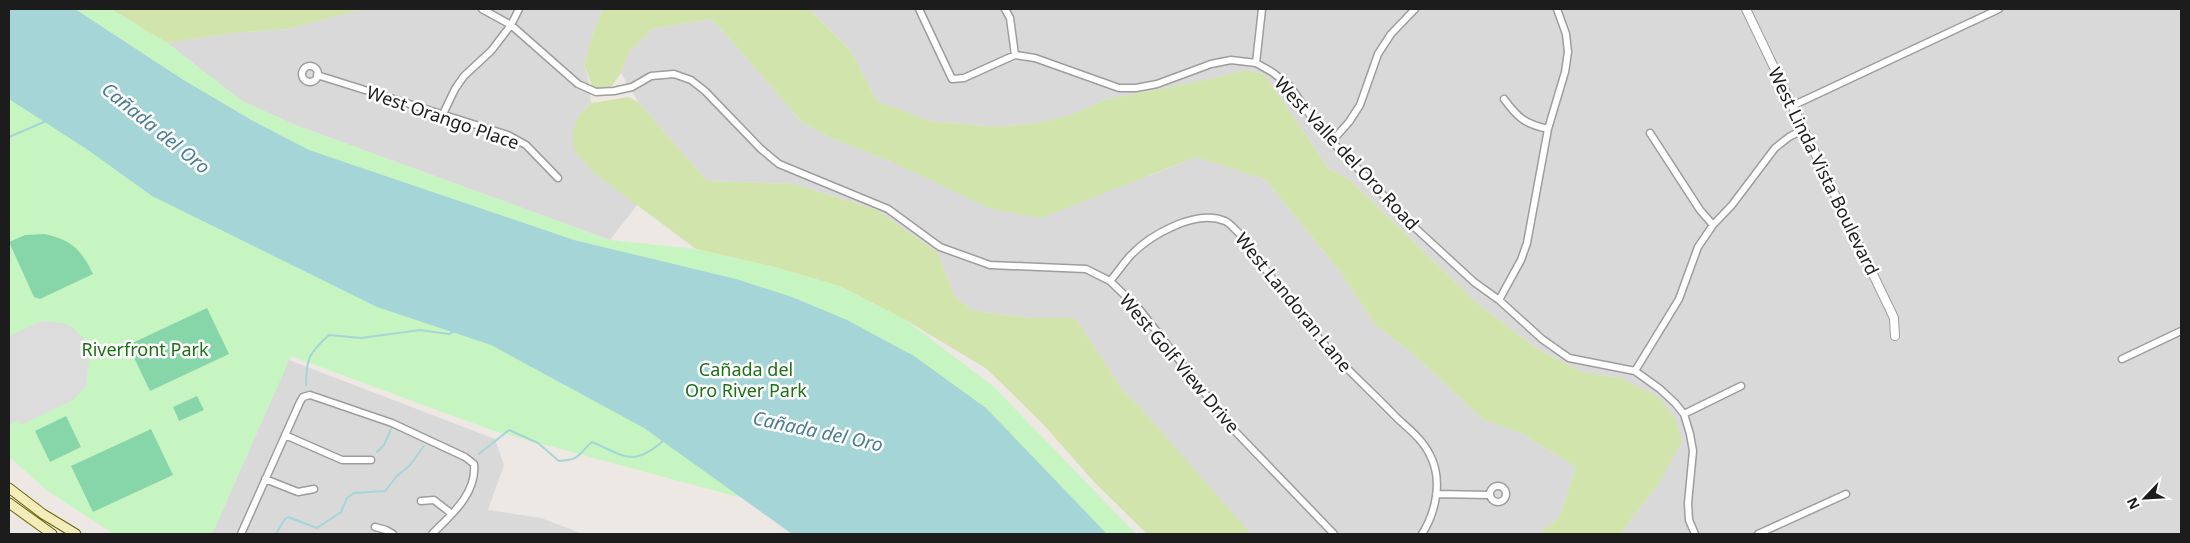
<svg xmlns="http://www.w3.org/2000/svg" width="2190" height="543" font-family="'Noto Sans',sans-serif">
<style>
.residential{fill:#dad9da}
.grass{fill:#d1e4ac}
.park{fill:#c7f5c2}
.pitch{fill:#86d6aa}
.parking{fill:#dcdcdc}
.water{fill:#a6d5d8}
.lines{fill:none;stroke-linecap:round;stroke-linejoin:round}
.stream{stroke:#a6d5d8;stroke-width:2}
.minor-casing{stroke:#9d9d9d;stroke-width:9}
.tertiary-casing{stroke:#9d9d9d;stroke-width:10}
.secondary-casing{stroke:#6a640d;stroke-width:11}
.minor{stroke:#fff;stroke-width:6}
.tertiary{stroke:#fff;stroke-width:8}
.secondary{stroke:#f4edba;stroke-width:9}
.labels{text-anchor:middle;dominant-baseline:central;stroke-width:5;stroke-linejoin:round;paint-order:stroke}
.street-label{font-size:18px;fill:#1c1c1c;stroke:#fff}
.park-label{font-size:18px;fill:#1c7114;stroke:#fff}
.water-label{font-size:19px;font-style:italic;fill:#4b7d95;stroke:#fff}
</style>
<rect width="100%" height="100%" fill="#ede8e3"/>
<path class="residential" d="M364 9H603L593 34 584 64 588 78 591 103 578 116 594 173 638 204 610 240 295 125 242 101 167 43 234 33 288 29Z
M809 9H2181V534H1620L1659 483 1676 420 1659 398 1620 378 1582 372 1536 348 1478 304 1350 180 1328 168 1264 74 1245 70 1211 79 1104 100 1074 114 1039 123 998 127 929 121 877 101 851 51Z
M711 19 723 31 802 122 829 137 892 162 1146 177 1196 157 1265 179 1339 270 1376 326 1410 351 1484 420 1521 433 1576 467 1559 518 1538 534H1249L1139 406 1124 392 1075 318H1030L974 311 955 297 937 252 877 210 794 184 707 181 639 103 621 73 629 52 652 29Z
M289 360 495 439 504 465 488 510 541 518 583 534H212Z"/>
<path class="grass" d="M111 9H364L288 29 234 33 167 43Z
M603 9H809L851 51 877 101 929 121 998 127 1039 123 1074 114 1104 100 1211 79 1245 70 1264 74 1328 168 1350 180 1478 304 1536 348 1582 372 1620 378 1659 397 1676 420 1682 441 1659 483 1620 534H1538L1559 518 1576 467 1521 433 1484 420 1410 351 1376 326 1339 270 1265 179 1196 157 1041 218 991 209 892 162 829 137 802 122 723 31 711 19 652 29 629 52 621 73 611 87 597 89 592 86 584 64 593 34Z
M629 97 639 103 707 181 794 184 877 210 937 252 955 297 974 311 1030 318H1075L1124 392 1139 406 1251 534H1147L1096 484 1042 423 987 369 904 319 839 286 771 266 696 249 594 173 574 150 573 132 578 116 591 103Z"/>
<path class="park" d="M9 9H111L167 43 242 101 295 125 610 240 696 249 771 266 839 286 904 319 993 386 1136 534H802L764 504 494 431 291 356 212 534H114L49 492 9 457Z"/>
<path class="pitch" d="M45 234C71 240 81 249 93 274L40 299 34 297 9 242 25 235Z
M207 308 229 354 150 391 128 345Z
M197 396 204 410 179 421 173 407Z
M66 416 81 447 50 462 35 431Z
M151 429 173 475 93 512 71 466Z"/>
<path class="parking" d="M42 321 63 323 72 327 87 342 90 349 86 386 73 400 21 425 18 420 9 425V336Z"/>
<path class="water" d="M9 9H75L182 79 253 121 309 150 574 240 736 279 792 297 847 320 914 356 986 408 1107 534H792L644 428 491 345 377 307 152 196 88 150 9 99Z"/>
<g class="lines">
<path class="stream" d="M9 137 46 121
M306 385C306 359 309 353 329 335L361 338 420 330 449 334 455 331
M377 452 384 445 391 429
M479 454 509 430 538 443 559 461C581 460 577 455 592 442 625 456 633 468 664 440
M276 534 284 520 288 517 317 528 341 512 347 498 354 493 385 491 397 476 410 465 424 446"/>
<g class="minor-casing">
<path id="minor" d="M482 9 511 25 578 84 596 92 614 91 632 87 651 76 674 74 691 80 705 91 761 149 779 164 888 209 940 247 990 265 1086 269 1110 281 1140 310 1232 428 1334 534
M919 9 952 79 964 78 1015 55 1035 58 1119 88H1136L1157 84 1211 64 1231 60 1256 63 1272 72 1290 86 1319 128 1411 224 1474 282 1499 300 1542 339 1569 358 1635 371 1660 389 1675 403 1684 414 1690 434 1693 451 1688 503 1689 520 1695 534
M1005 9 1010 18 1015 55
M1256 63 1262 9
M302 74a8 8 0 1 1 16 0a8 8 0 1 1-16 0Z
M317 75 508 135 526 145 558 178
M1504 99C1518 118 1525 124 1548 129
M1792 106 1999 9
M443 114 455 89 464 76 491 51 511 25 519 9
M1650 133 1700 210 1713 225
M1333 140 1349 122 1360 105 1378 54 1391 34 1415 9
M1110 281C1117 273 1123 264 1130 256 1150 235 1195 209 1225 221 1230 223 1235 230 1240 234 1270 275 1300 319 1335 356 1355 377 1377 397 1397 418 1409 429 1423 440 1430 455 1443 480 1436 512 1422 534
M1499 300 1521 260 1527 243 1548 129 1565 72 1568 52 1566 34 1557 9
M2122 359 2181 331
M1635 371 1679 299 1698 247 1713 225 1732 205 1775 148 1789 137 1804 129
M1684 414 1741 386
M285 435 342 460H371
M265 479 298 492 314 489
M1490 494a8 8 0 1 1 16 0a8 8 0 1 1-16 0Z
M1436 494 1489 495
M421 501 434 500 452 514
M375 527 386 530 393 534
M241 534 300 402 303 397 310 395 392 423 465 457 474 464C477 494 450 516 432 534
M1758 534 1846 494"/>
</g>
<g class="tertiary-casing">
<path id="tertiary" d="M1746 9 1894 318 1895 336"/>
</g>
<g class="secondary-casing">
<path id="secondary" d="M9 488 43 514 76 534
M9 503 52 534"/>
</g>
<use href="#minor" class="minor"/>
<use href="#tertiary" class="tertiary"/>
<use href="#secondary" class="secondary"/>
</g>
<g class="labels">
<g class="street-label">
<text transform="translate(443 117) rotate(19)">West Orango Place</text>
<text transform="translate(1347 153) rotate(47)">West Valle del Oro Road</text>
<text transform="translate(1824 171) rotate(64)">West Linda Vista Boulevard</text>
<text transform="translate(1294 302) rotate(51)">West Landoran Lane</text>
<text transform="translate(1180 363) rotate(50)">West Golf View Drive</text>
</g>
<g class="park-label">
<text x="145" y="349">Riverfront Park</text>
<text x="746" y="369">Cañada del<tspan x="746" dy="21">Oro River Park</tspan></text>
</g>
<g class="water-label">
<text transform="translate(156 128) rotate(39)">Cañada del Oro</text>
<text transform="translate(818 431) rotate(12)">Cañada del Oro</text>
</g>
</g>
<rect width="2190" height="543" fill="none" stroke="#1c1c1c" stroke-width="20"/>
<g transform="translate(2145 498) rotate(245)" stroke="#ffffff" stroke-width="4" paint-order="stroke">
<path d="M0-4L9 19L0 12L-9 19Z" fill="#1c1c1c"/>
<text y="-8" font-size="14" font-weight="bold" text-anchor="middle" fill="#1c1c1c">N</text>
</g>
</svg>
